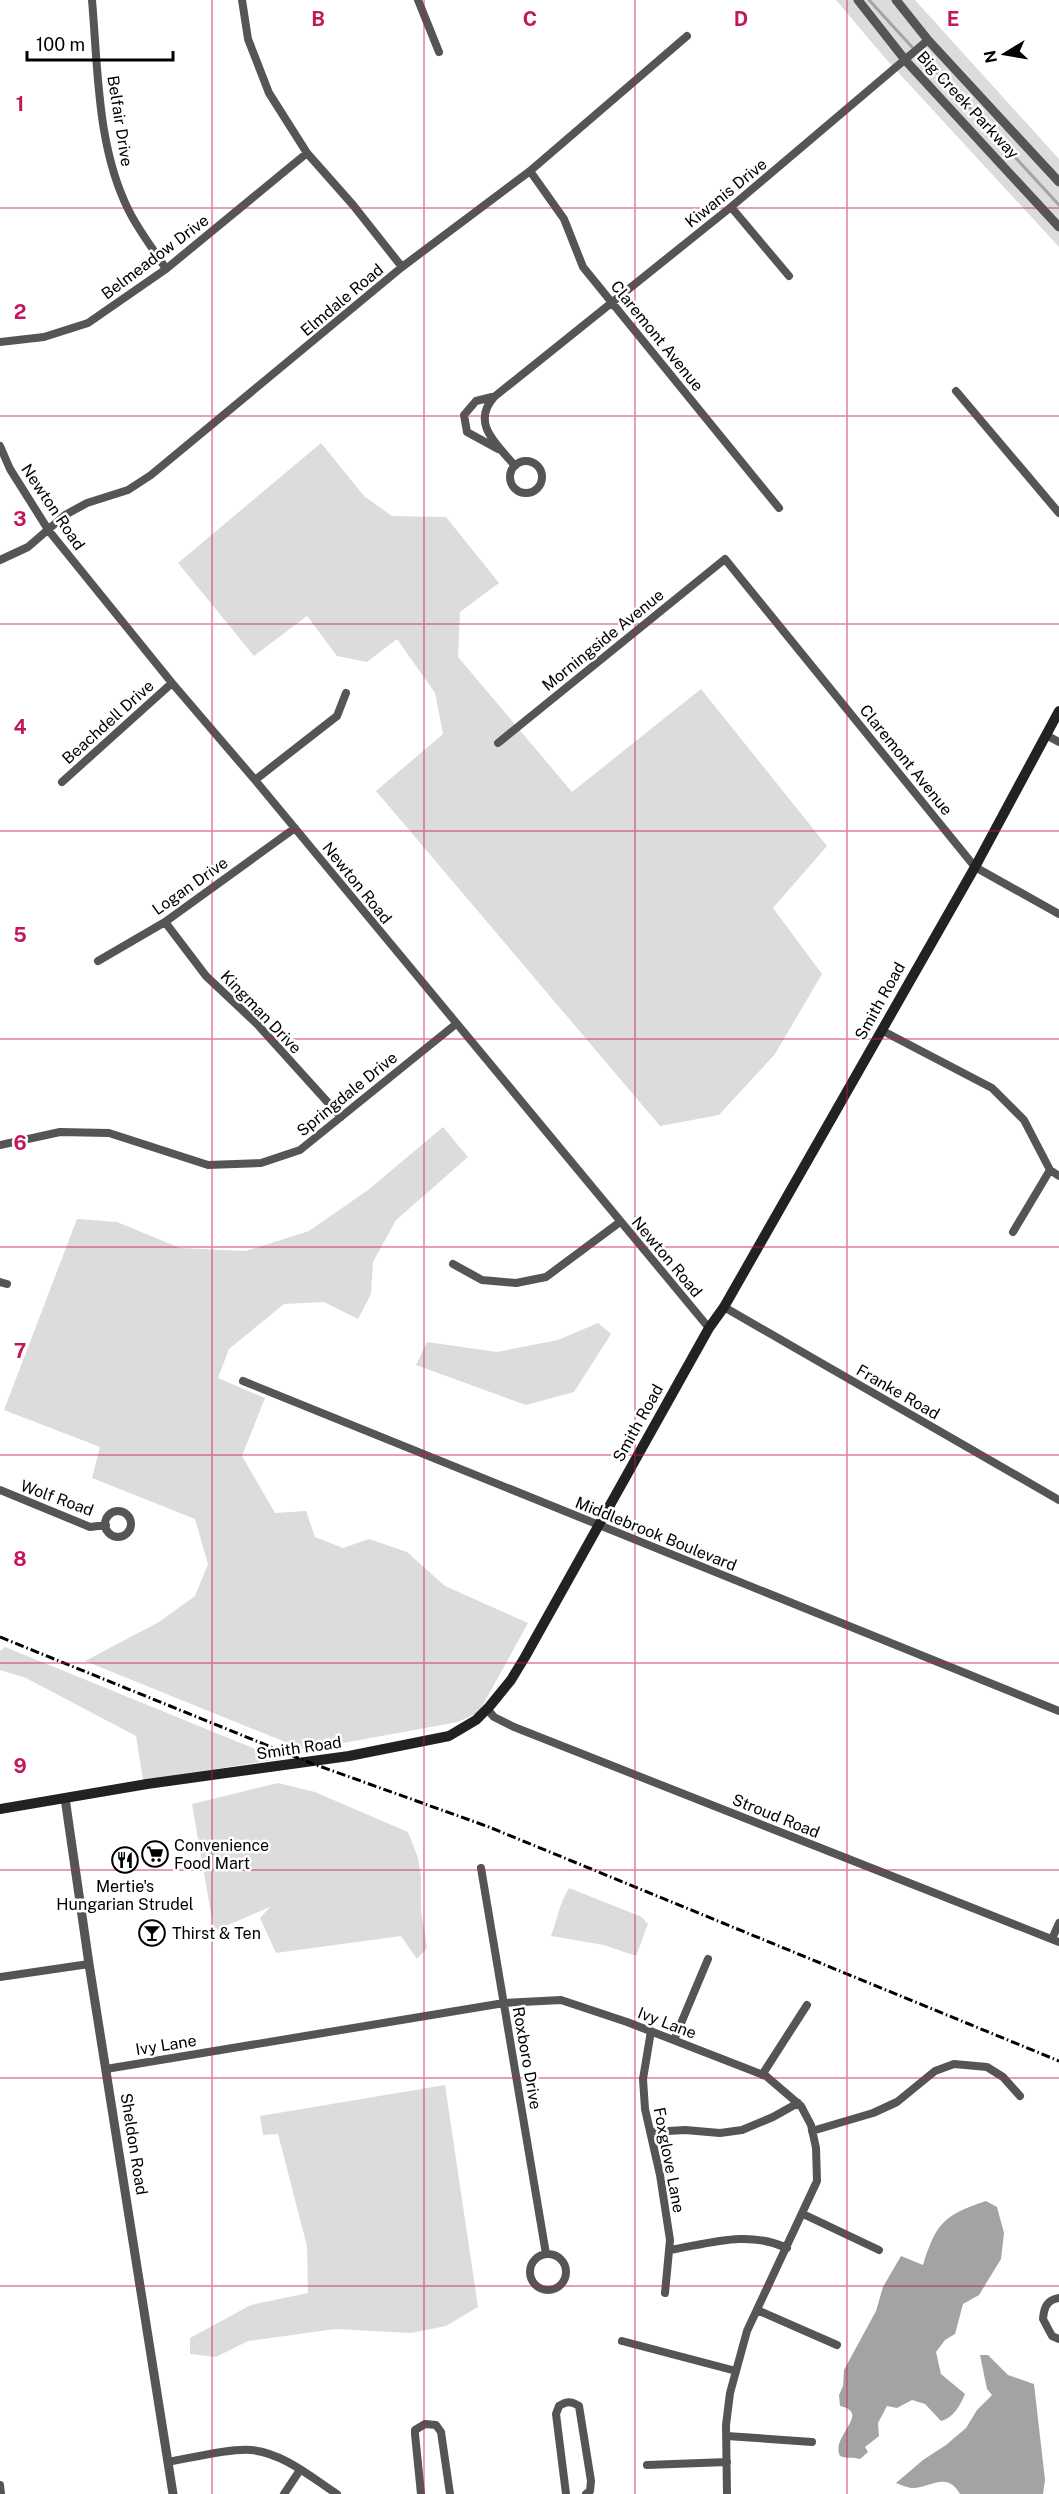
<svg xmlns="http://www.w3.org/2000/svg" width="1059" height="2494" font-family="'Public Sans',sans-serif">
<style>
.green{fill:#dcdcdc}
.water{fill:#a3a3a3}
.lines{fill:none;stroke-linecap:round;stroke-linejoin:round}
.stream{stroke:#a3a3a3;stroke-width:3}
.minor{stroke:#555;stroke-width:8}
.tertiary{stroke:#555;stroke-width:9}
.secondary{stroke:#222;stroke-width:10}
.rail{stroke:#000;stroke-width:3;stroke-dasharray:9 3 1.5 3;stroke-linecap:butt}
.grid{fill:none;stroke:#c2185b;stroke-width:1.5;stroke-opacity:0.55}
.labels{text-anchor:middle;dominant-baseline:central;stroke-width:5;stroke-linejoin:round;paint-order:stroke}
.street-label{font-size:16px;fill:#000;stroke:#fff}
.poi-label{font-size:16px;fill:#000;stroke:#fff;text-anchor:start}
.grid-label{font-size:20px;text-anchor:middle;font-weight:bold;fill:#c2185b;stroke:#fff;stroke-width:5;stroke-linejoin:round;paint-order:stroke}
</style>
<rect width="100%" height="100%" fill="#fff"/>
<path class="green" d="M836 0H915L1059 159V247L885 58Z
M321 443 364 496 392 516 446 517 499 583 460 612 458 657 572 792 701 689 827 846 773 908 822 974 775 1054 719 1115 660 1126 376 791 443 734 435 693 397 639 367 662 337 656 307 616 254 656 178 563Z
M443 1127 468 1157 396 1220 373 1262 371 1294 358 1319 324 1302 284 1304 229 1349 218 1378 265 1398 242 1456 275 1513 306 1511 315 1537 343 1548 369 1539 407 1552 445 1586 528 1623 479 1712 458 1722 305 1750 85 1661 159 1622 195 1596 208 1564 195 1519 92 1478 100 1447 4 1410 77 1219 117 1222 180 1248 246 1251 309 1231 368 1190Z
M598 1323 611 1334 574 1392 526 1405 416 1365 427 1342 497 1352 558 1340Z
M5 1647 280 1759 143 1780 136 1736 26 1678 0 1670V1651Z
M278 1783 315 1792 408 1832 418 1858 421 1876V1910L427 1948 417 1959 401 1936 276 1953 260 1918 270 1907 214 1931 192 1804Z
M569 1888 642 1917 648 1924 636 1956 604 1945 551 1936C557 1920 560 1902 569 1888Z
M445 2085 478 2307 446 2326 411 2333 335 2329 248 2341 216 2357 190 2354V2338L251 2305 308 2293 307 2246 278 2134 263 2135 260 2116Z"/>
<path class="water" d="M986 2201 997 2207 1004 2233 1001 2259 979 2295 963 2304 955 2334 945 2340 936 2352 941 2374 965 2394C960 2406 953 2418 941 2421L925 2404 912 2400 897 2408 887 2406 878 2423 879 2436 865 2447 868 2452 860 2459C853 2457 848 2459 840 2456 830 2436 872 2413 840 2406L839 2395 843 2386 844 2370 876 2311 883 2287 901 2256 923 2265C936 2223 944 2215 986 2201Z
M980 2355H988L1008 2375 1034 2384 1045 2480 1043 2494H960C946 2470 930 2489 911 2488 906 2487 901 2485 896 2483L923 2460 946 2445 966 2428 977 2410 992 2395 987 2389Z"/>
<g class="lines">
<path class="stream" d="M869 0 912 47
M923 57 1059 205"/>
<path class="minor" d="M92 0C98 69 97 148 129 211 139 231 154 250 166 269
M242 0 248 39 269 93 307 153 353 205 402 267
M418 0 439 52
M530 171 564 219 583 267 779 508
M731 207 789 276
M0 342 44 337 88 323 166 269 307 153
M956 391 1059 513
M492 397 476 401 464 415 467 432 498 449
M0 446 10 469 49 531 172 683 255 780 709 1328
M510 477a16 16 0 1 1 32 0a16 16 0 1 1-32 0Z
M515 466C498 445 470 424 494 397L731 207 928 40
M0 560 28 547 65 515 87 503 128 490 151 475 402 267 530 171 687 36
M1046 735 1059 742
M498 743 725 559 975 867 1059 914
M255 780 337 716 346 693
M62 782 172 683
M165 922 206 976 257 1024 341 1117
M98 961 165 922 295 828
M881 1030 992 1088 1024 1120 1050 1170 1059 1176
M0 1145 60 1132 109 1133 208 1165 261 1163 300 1150 456 1024
M1013 1232 1050 1170
M453 1264 482 1280 516 1283 546 1277 620 1222
M0 1282 7 1284
M724 1307 1059 1500
M243 1381 1059 1711
M0 1490 90 1527 106 1525
M105 1524a13 13 0 1 1 26 0a13 13 0 1 1-26 0Z
M487 1709 494 1717 514 1727 1059 1942
M481 1868 546 2254
M1052 1939 1059 1923
M0 1977 89 1964
M651 2031 643 2079 645 2109 660 2175 670 2240 665 2293
M674 2040 708 1959
M106 2069 504 2003 561 2000 627 2022 766 2076 801 2106 811 2125 816 2148 817 2181 747 2331 730 2393 726 2425 727 2494
M762 2075 807 2005
M812 2131 873 2113 897 2102 935 2071 954 2064 987 2067 1003 2077 1020 2096
M651 2132 685 2130 720 2133 742 2130 773 2117 798 2103
M803 2214 879 2250
M670 2250C711 2243 748 2230 787 2248
M530 2272a18 18 0 1 1 36 0a18 18 0 1 1-36 0Z
M1059 2298C1047 2300 1044 2307 1043 2319L1052 2336 1059 2339
M757 2310 837 2345
M622 2341 736 2371
M727 2436 812 2442
M168 2462C191 2458 230 2448 251 2450 283 2453 311 2477 337 2494
M647 2465 727 2462
M0 2485 1 2494
M284 2494 300 2470
M421 2494 415 2434V2430L425 2424 436 2425 441 2432 450 2494
M566 2494 556 2414 559 2406C567 2401 571 2401 579 2406L591 2481 590 2491 586 2494"/>
<path class="tertiary" d="M858 0 906 61 1059 227
M896 0 928 40 1059 182
M65 1798 89 1964 173 2494"/>
<path class="secondary" d="M0 1809 147 1784 349 1756 449 1736 476 1720 489 1707 511 1680 525 1657 709 1328 724 1307 975 867 1059 711"/>
<path class="rail" d="M0 1637 308 1762 489 1827 1059 2061"/>
</g>
<path class="grid" d="M212 0V2494M424 0V2494M635 0V2494M847 0V2494M0 208H1059M0 416H1059M0 624H1059M0 831H1059M0 1039H1059M0 1247H1059M0 1455H1059M0 1663H1059M0 1870H1059M0 2078H1059M0 2286H1059"/>
<defs>
<g id="supermarket-ring" transform="scale(1.35)"><circle r="9.5" fill="#fff" stroke="#000" stroke-width="1.5"/><path d="M-6-5.5h2.5l.6 2H6L4.5 2H-2.5L-4.4-4H-6ZM-1.5 3.2a1.3 1.3 0 1 0 .1 0ZM3 3.2a1.3 1.3 0 1 0 .1 0Z" fill="#000"/></g>
<g id="restaurant-ring" transform="scale(1.35)"><circle r="9.5" fill="#fff" stroke="#000" stroke-width="1.5"/><path d="M-5-6h1v4h1v-4h1v4h1v-4h1v5L-1.5 .5V6h-2V.5L-5-1ZM5-6V6H3V1.5H1.5Q1.5-4 5-6Z" fill="#000"/></g>
<g id="bar-ring" transform="scale(1.35)"><circle r="9.5" fill="#fff" stroke="#000" stroke-width="1.5"/><path d="M-6-5H6L.8 .8V4.5H3.5V6h-7V4.5H-.8V.8Z" fill="#000"/></g>
</defs>
<g fill-rule="evenodd">
<use href="#supermarket-ring" x="155" y="1854"/>
<use href="#restaurant-ring" x="125" y="1860"/>
<use href="#bar-ring" x="152" y="1933"/>
</g>
<g class="labels">
<g class="street-label">
<text transform="translate(968 105) rotate(47)">Big Creek Parkway</text>
<text transform="translate(120 121) rotate(81)">Belfair Drive</text>
<text transform="translate(726 193) rotate(-39)">Kiwanis Drive</text>
<text transform="translate(155 257) rotate(-37)">Belmeadow Drive</text>
<text transform="translate(342 300) rotate(-40)">Elmdale Road</text>
<text transform="translate(657 336) rotate(51)">Claremont Avenue</text>
<text transform="translate(53 507) rotate(56)">Newton Road</text>
<text transform="translate(603 640) rotate(-39)">Morningside Avenue</text>
<text transform="translate(108 722) rotate(-42)">Beachdell Drive</text>
<text transform="translate(906 760) rotate(51)">Claremont Avenue</text>
<text transform="translate(357 883) rotate(51)">Newton Road</text>
<text transform="translate(190 886) rotate(-35)">Logan Drive</text>
<text transform="translate(880 1001) rotate(-61)">Smith Road</text>
<text transform="translate(261 1012) rotate(46)">Kingman Drive</text>
<text transform="translate(347 1094) rotate(-39)">Springdale Drive</text>
<text transform="translate(667 1257) rotate(50)">Newton Road</text>
<text transform="translate(898 1392) rotate(30)">Franke Road</text>
<text transform="translate(638 1423) rotate(-61)">Smith Road</text>
<text transform="translate(57 1498) rotate(20)">Wolf Road</text>
<text transform="translate(656 1534) rotate(22)">Middlebrook Boulevard</text>
<text transform="translate(299 1748) rotate(-8)">Smith Road</text>
<text transform="translate(776 1816) rotate(22)">Stroud Road</text>
<text transform="translate(667 2023) rotate(21)">Ivy Lane</text>
<text transform="translate(166 2045) rotate(-9)">Ivy Lane</text>
<text transform="translate(527 2058) rotate(80)">Roxboro Drive</text>
<text transform="translate(134 2144) rotate(81)">Sheldon Road</text>
<text transform="translate(669 2160) rotate(79)">Foxglove Lane</text>
</g>
<g class="poi-label">
<text x="174" y="1845">Convenience<tspan x="174" dy="18">Food Mart</tspan></text>
<text x="125" y="1886" text-anchor="middle">Mertie's<tspan x="125" dy="18">Hungarian Strudel</tspan></text>
<text x="172" y="1933">Thirst &amp; Ten</text>
</g>
</g>
<g class="grid-label">
<text x="318" y="26">B</text>
<text x="530" y="26">C</text>
<text x="741" y="26">D</text>
<text x="953" y="26">E</text>
<text x="20" y="111">1</text>
<text x="20" y="319">2</text>
<text x="20" y="526">3</text>
<text x="20" y="734">4</text>
<text x="20" y="942">5</text>
<text x="20" y="1150">6</text>
<text x="20" y="1358">7</text>
<text x="20" y="1566">8</text>
<text x="20" y="1773">9</text>
</g>
<g transform="translate(1005 54) rotate(259)" stroke="#ffffff" stroke-width="4.5" paint-order="stroke">
<path d="M0-4.5L10 22L0 15L-10 22Z" fill="#000000"/>
<text y="-9" font-size="16" font-weight="bold" text-anchor="middle" fill="#000000">N</text>
</g>
<path d="M27 51v9h146v-9" fill="none" stroke="#000000" stroke-width="3"/>
<text x="36" y="51" font-size="18" fill="#000000" stroke="#ffffff" stroke-width="4.5" paint-order="stroke">100 m</text>
</svg>
